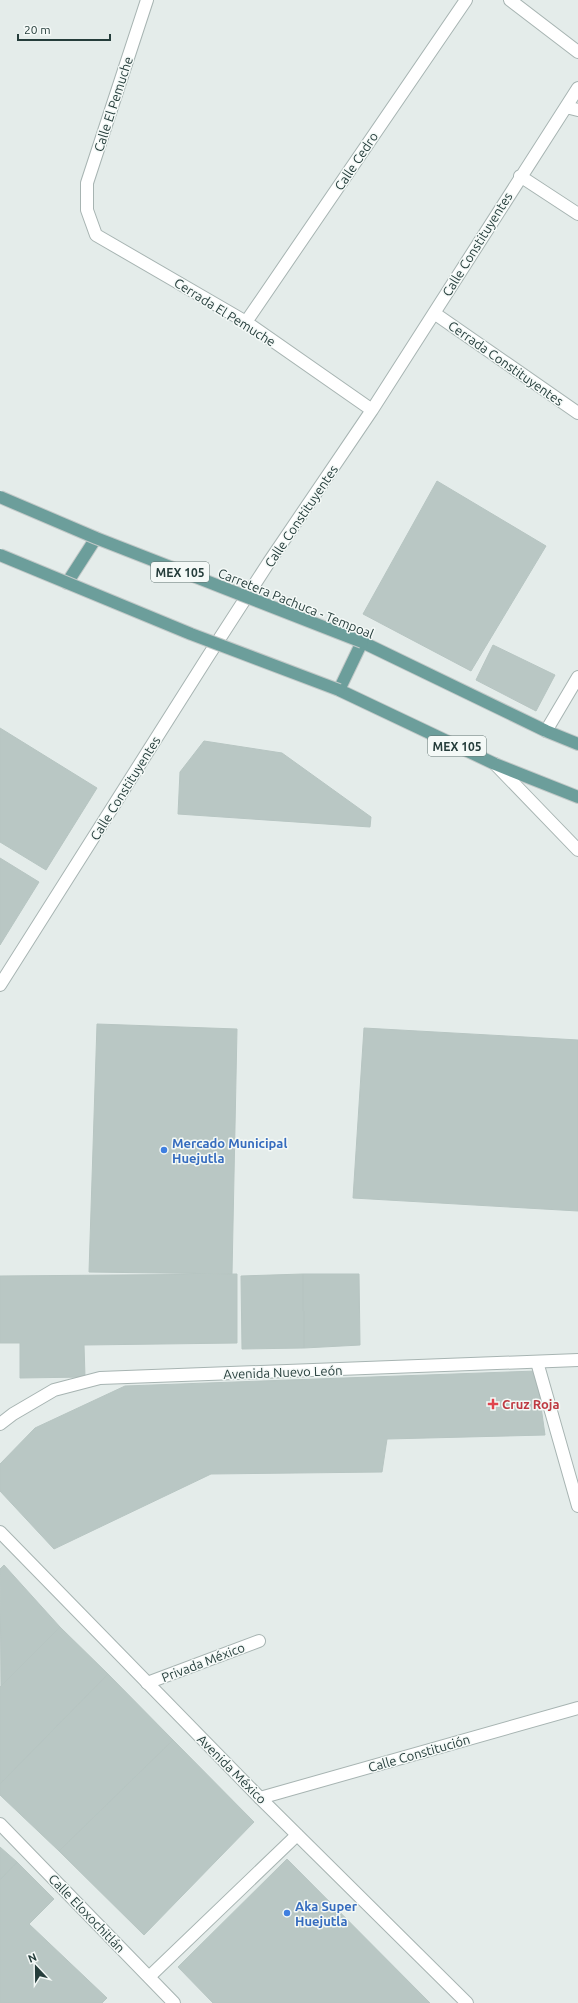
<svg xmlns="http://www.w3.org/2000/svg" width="578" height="2003" font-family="Ubuntu,sans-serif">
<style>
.building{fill:#b9c7c4;stroke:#b7c5c2}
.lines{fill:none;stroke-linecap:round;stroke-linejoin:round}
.service-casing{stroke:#a7b4b2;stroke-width:14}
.minor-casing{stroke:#a7b4b2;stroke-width:14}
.tertiary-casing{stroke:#a7b4b2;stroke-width:14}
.primary-casing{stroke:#c2c9c8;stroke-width:14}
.service{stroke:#fff;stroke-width:12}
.minor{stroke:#fff;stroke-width:12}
.tertiary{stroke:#fff;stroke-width:12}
.primary{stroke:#6c9e9b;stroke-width:12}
.primary-bridge-casing{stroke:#c2c9c8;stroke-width:14;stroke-linecap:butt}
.primary-bridge{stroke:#6c9e9b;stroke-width:12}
.shop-dot{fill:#3f7fe0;stroke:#f4f9f7;stroke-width:1.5}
.health-dot{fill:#e0444e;stroke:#f4f9f7;stroke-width:1.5}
.labels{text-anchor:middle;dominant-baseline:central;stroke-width:3;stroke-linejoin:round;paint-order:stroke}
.shield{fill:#f4f9f7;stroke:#637573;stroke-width:1}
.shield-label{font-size:12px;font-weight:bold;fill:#253d3b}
.street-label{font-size:13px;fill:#253d3b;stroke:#f4f9f7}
.shop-label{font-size:13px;font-weight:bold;fill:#366cbe;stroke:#f4f9f7;text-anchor:start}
.health-label{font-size:13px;font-weight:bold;fill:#be3a42;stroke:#f4f9f7;text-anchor:start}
</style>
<rect width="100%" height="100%" fill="#e4ecea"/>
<path class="building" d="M437 481 546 546 471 671 363 614Z
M493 645 555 675 536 711 476 680Z
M0 728 97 788 46 870 0 842Z
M204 741 282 753 371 817 370 827 178 814 180 772Z
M0 858 39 882 0 945Z
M97 1024 237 1029 232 1274 89 1272Z
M364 1028 578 1040V1211L353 1198Z
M237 1274V1343L84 1345 85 1377 20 1378V1343H0V1276Z
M303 1274 304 1348 242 1349 241 1276Z
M303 1274H359L360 1345 304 1348Z
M536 1371 545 1435 387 1439 382 1472 211 1474 54 1549 0 1491V1464L35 1428 125 1386Z
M4 1565 60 1627 1 1686 0 1569Z
M60 1627 108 1674 0 1784V1687Z
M108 1674 173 1740 59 1851 0 1795V1784Z
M173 1740 254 1822 144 1935 59 1851Z
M0 1847 17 1862 0 1880Z
M287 1859 430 2003H213L178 1967Z
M17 1862 54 1899 29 1924 107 1998 102 2003H0V1880Z"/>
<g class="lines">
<g class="service-casing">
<path id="service" d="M546 731 578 677"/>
</g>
<g class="minor-casing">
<path id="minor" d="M147 0 87 183V210L96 235 246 322 372 410
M510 0 578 52
M566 107 578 110
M520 176 578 214
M434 313 578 413
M246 322 466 0
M495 764 578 850
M0 985 207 658 269 562 372 410 578 88
M537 1362 578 1506
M147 1683 259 1641
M260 1798 578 1708
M0 1824 174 2003
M149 1977 297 1835"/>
</g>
<g class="tertiary-casing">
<path id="tertiary" d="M0 1424 13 1414 54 1390 100 1378 578 1360
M0 1532 260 1798 467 2003"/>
</g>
<g class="primary-casing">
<path id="primary" d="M67 583 96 538
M578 744 546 731 362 642 339 690 495 764 578 797"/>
</g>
<use href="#service" class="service"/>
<use href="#minor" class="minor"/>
<use href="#tertiary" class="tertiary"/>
<use href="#primary" class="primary"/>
<g class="primary-bridge-casing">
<path id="primary-bridge" d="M0 497 96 538 362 642
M0 555 191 634 339 690"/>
</g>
<use href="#primary-bridge" class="primary-bridge"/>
</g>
<g class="shop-dot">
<circle cx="164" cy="1150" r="4"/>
<circle cx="287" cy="1913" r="4"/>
</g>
<path class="health-dot" d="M491 1398h4v4h4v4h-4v4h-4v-4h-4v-4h4z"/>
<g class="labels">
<g class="shield">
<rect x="151" y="562" width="58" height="20" rx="3"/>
<rect x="428" y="736" width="58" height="20" rx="3"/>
</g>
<g class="shield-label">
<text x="180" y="572">MEX 105</text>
<text x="457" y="746">MEX 105</text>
</g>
<g class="street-label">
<text transform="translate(113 104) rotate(-72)">Calle El Pemuche</text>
<text transform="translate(356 161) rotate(-56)">Calle Cedro</text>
<text transform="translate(477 244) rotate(-58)">Calle Constituyentes</text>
<text transform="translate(225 312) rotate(32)">Cerrada El Pemuche</text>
<text transform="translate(506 363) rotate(35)">Cerrada Constituyentes</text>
<text transform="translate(301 516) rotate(-56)">Calle Constituyentes</text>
<text transform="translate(296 603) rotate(22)">Carretera Pachuca - Tempoal</text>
<text transform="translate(125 788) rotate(-58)">Calle Constituyentes</text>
<text transform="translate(283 1372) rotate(-2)">Avenida Nuevo León</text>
<text transform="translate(203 1662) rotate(-21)">Privada México</text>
<text transform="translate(419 1753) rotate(-16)">Calle Constitución</text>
<text transform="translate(232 1769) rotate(45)">Avenida México</text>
<text transform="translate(87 1913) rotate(46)">Calle Eloxochitlán</text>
</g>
<g class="shop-label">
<text x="172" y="1143">Mercado Municipal<tspan x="172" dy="15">Huejutla</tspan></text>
<text x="295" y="1906">Aka Super<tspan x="295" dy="15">Huejutla</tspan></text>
</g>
<g class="health-label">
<text x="502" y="1404">Cruz Roja</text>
</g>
</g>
<g transform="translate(36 1967) rotate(338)" stroke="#f4f9f7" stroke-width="3" paint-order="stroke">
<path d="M0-3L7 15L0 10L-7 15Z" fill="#253d3b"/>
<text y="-6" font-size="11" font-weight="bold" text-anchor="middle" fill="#253d3b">N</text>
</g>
<path d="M18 34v6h92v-6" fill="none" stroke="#253d3b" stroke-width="2"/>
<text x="24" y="34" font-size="12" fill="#253d3b" stroke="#f4f9f7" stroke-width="3" paint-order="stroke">20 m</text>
</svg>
